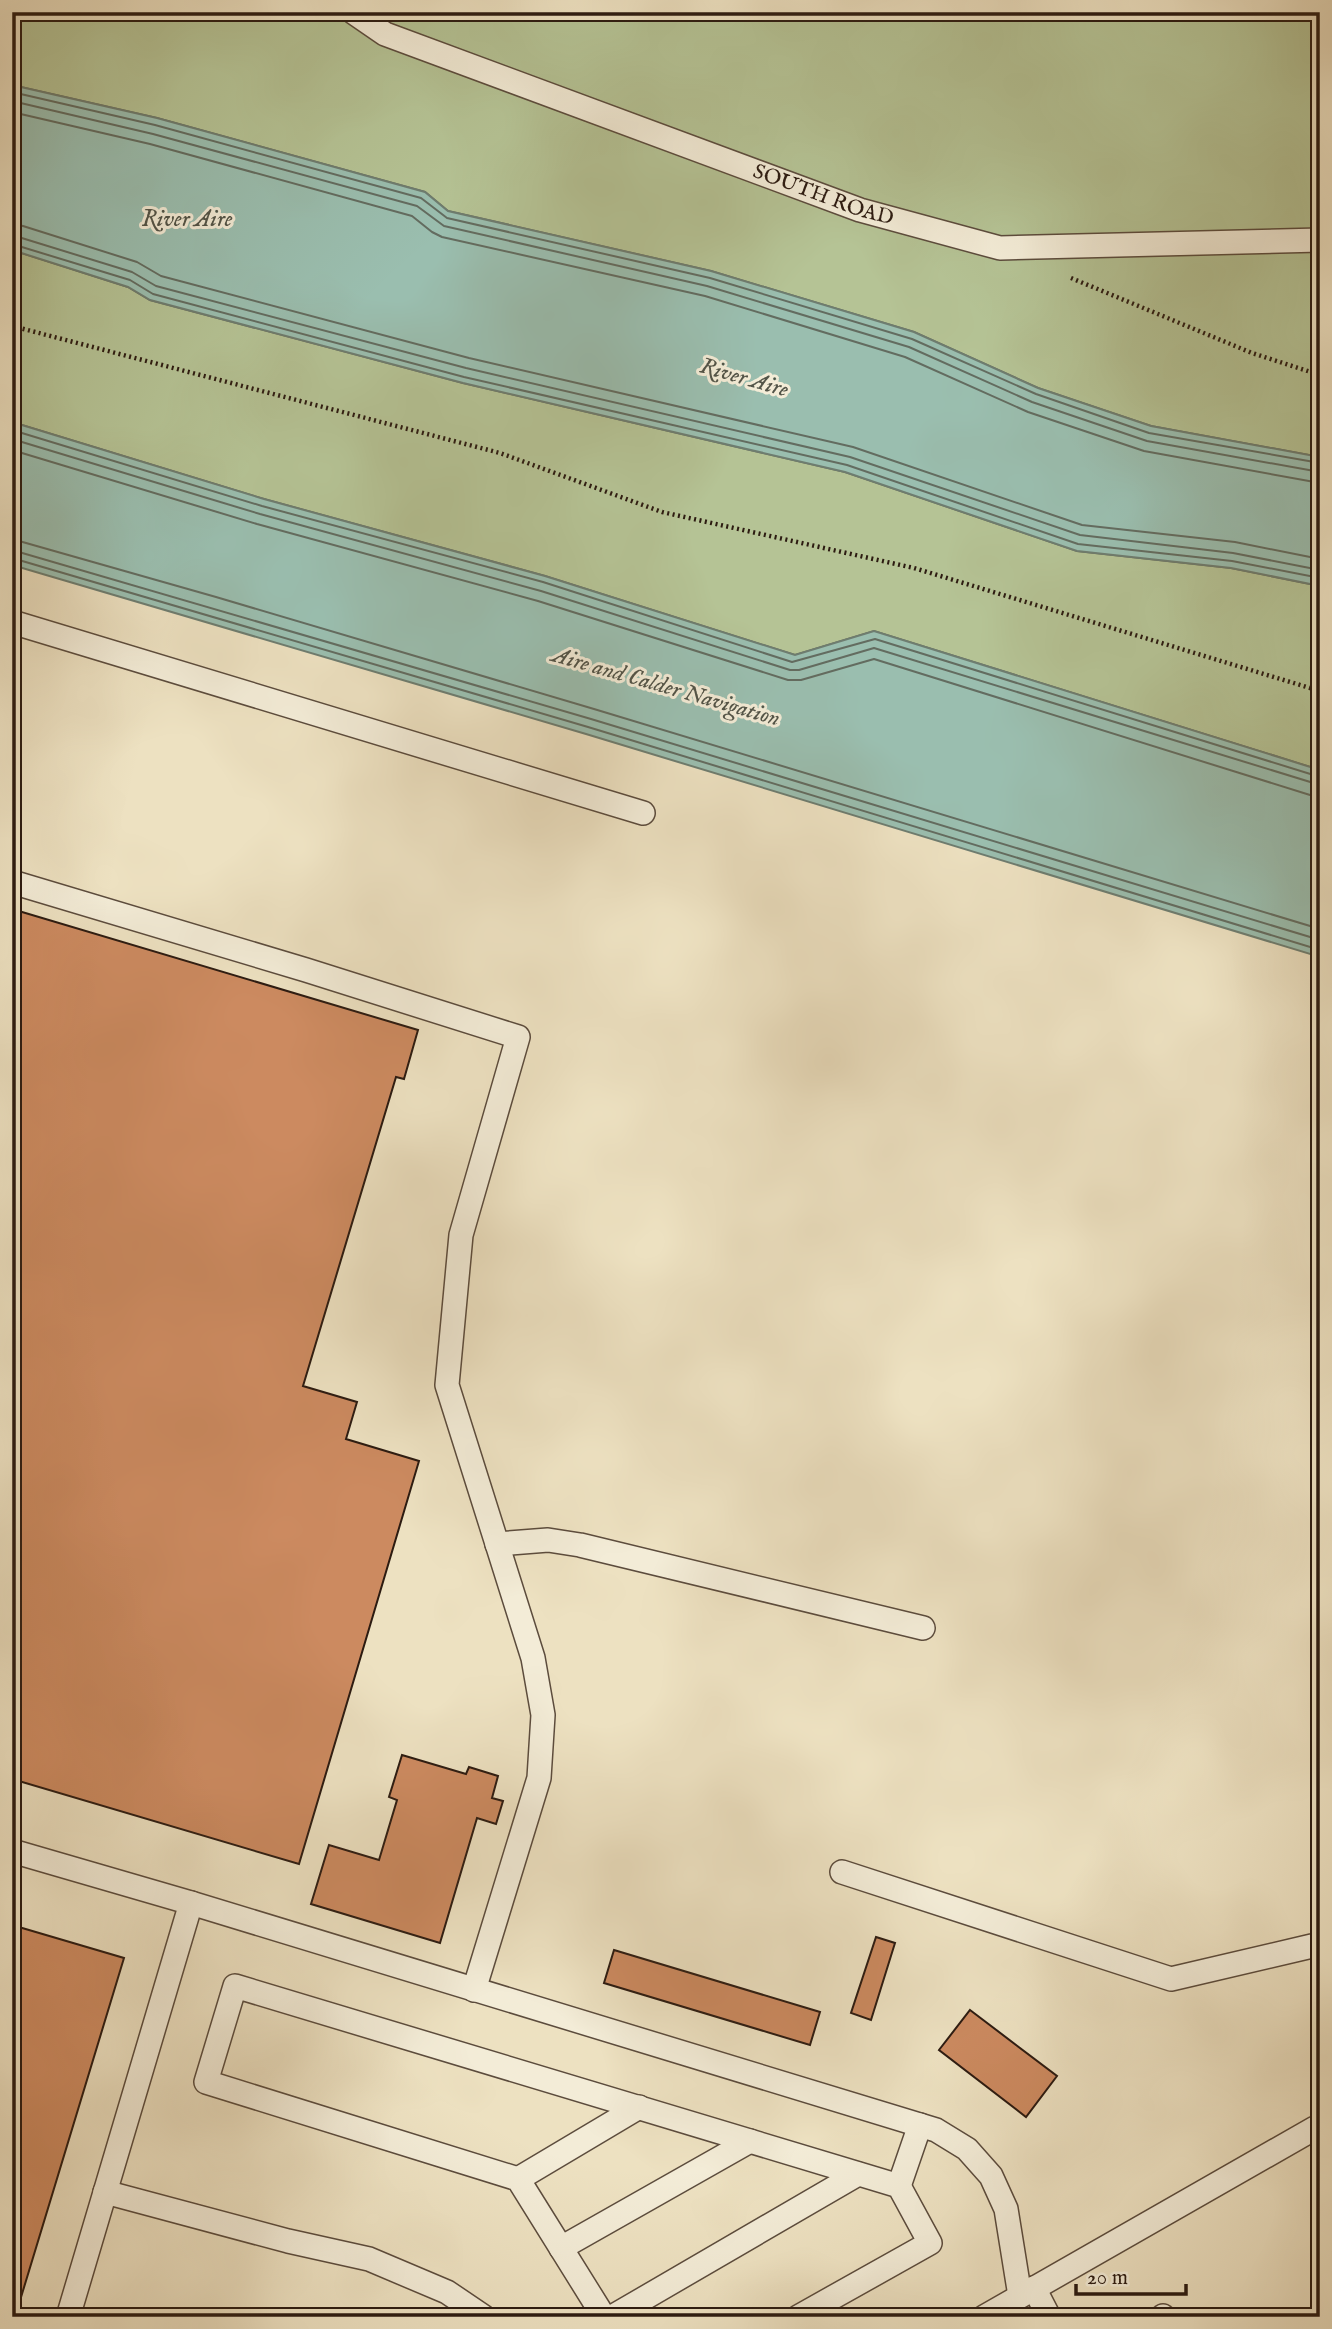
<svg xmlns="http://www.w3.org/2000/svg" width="1332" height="2329" font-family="'IM FELL English',serif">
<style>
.green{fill:#b5c395;stroke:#706f53;stroke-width:2}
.water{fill:#9abeaf;stroke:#6e7d70;stroke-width:2}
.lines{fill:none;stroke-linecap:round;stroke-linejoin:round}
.shore{stroke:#636c60;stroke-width:2}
.building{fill:#cc8a60;stroke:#2c1b11;stroke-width:2}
.lane-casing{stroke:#5c4c3d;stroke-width:26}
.path{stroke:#2c1b11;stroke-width:4.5;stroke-dasharray:2 3.5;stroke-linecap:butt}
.lane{stroke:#f3ecd7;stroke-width:23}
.labels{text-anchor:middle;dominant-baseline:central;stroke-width:6;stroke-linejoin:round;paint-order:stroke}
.street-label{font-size:21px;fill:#2c1b11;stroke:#f3ecd7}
.water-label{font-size:23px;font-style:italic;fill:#525448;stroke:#f3ecd7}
</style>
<rect width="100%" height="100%" fill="#ede1c1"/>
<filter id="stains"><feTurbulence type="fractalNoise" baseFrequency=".00286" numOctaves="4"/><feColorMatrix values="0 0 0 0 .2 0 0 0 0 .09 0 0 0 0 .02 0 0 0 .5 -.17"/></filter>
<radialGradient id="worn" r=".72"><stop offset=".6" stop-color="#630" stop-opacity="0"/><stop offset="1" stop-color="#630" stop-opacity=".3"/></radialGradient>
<path class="green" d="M12 12H1320V457L1151 426 1038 388 914 332 711 271 448 211 425 192 157 118 12 85Z
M12 250 128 287 150 300 463 383 845 472 1077 551 1231 568 1320 586V770L874 631 795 655 545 576 264 499 12 422Z"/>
<path class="water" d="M12 85 157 118 425 192 448 211 711 271 914 332 1038 388 1151 426 1320 457V586L1231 568 1077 551 845 472 463 383 150 300 128 287 12 250Z
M12 422 264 499 545 576 795 655 874 631 1320 770V957L586 734 12 565Z"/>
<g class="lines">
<path class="shore" d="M12 92 155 125 421 198 447 218 710 278 912 339 1036 394 1149 433 1320 463
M12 101 153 134 417 206 444 226 707 286 909 347 1032 402 1147 441 1320 472
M12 112 150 144 412 216 432 232 442 237 705 296 905 357 1028 412 1144 451 1320 483
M12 224 23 226 137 262 161 276 469 358 853 447 1082 525 1235 542 1320 559
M12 235 132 272 156 286 466 368 850 457 1080 535 1233 553 1320 570
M12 244 130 280 153 294 464 377 847 465 1078 544 1232 561 1320 578
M12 430 262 506 543 582 792 662 875 639 1320 777
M12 439 260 514 541 591 790 670H799L874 648 1320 785
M12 450 257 524 538 601 788 680H801L874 659 1310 795 1320 796
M12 539 216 597 594 709 1320 929
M12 550 591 719 1320 940
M12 558 588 727 1320 950"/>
</g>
<path class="building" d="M12 909 418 1030 404 1079 396 1077 303 1386 357 1402 346 1439 419 1461 299 1864 12 1779Z
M402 1755 466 1774 469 1767 498 1776 492 1798 503 1801 496 1824 477 1818 440 1943 311 1904 329 1845 379 1860 397 1800 389 1797Z
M12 1925 124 1958 15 2317H12Z
M876 1937 895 1943 871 2020 851 2013Z
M614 1950 820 2012 810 2045 604 1983Z
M970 2010 1057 2076 1026 2117 939 2050Z"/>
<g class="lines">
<g class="lane-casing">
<g id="lane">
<path id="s1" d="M353 12 385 34 860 210 1000 248 1320 240"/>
<path d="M12 622 643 813"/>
<path d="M12 882 306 970 518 1037 461 1235 447 1385 533 1658 543 1715 539 1778 474 1990"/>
<path d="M497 1544 548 1540 580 1545 923 1628"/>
<path d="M12 1851 191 1903 936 2130 967 2149 991 2176 1006 2209 1020 2296"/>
<path d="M842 1872 1171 1979 1312 1946 1320 1950"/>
<path d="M518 2179 639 2107"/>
<path d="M899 2186 920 2125"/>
<path d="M105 2192 288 2241 369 2259 447 2292 484 2317"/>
<path d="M561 2248 750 2141"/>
<path d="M1034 2288 1049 2317"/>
<path d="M1163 2316 1164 2317"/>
<path d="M68 2317 191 1903"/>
<path d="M604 2317 518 2179 206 2082 235 1986 899 2186 930 2243 798 2317"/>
<path d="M612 2317 858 2174"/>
<path d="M984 2317 1315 2128 1320 2133"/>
</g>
</g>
<path class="path" d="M1071 278 1252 353 1320 375
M12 326 500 453 662 512 914 568 1320 691"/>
<use href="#lane" class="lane"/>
</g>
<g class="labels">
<g class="street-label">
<text stroke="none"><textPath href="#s1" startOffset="506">SOUTH ROAD</textPath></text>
</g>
<g class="water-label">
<text x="187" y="219">River Aire</text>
<text transform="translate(744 378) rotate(16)">River Aire</text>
<text transform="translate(666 687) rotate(16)">Aire and Calder Navigation</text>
</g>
</g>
<rect width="1332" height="2329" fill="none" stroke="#ede1c1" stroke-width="42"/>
<rect x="14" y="14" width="1304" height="2301" fill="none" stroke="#2c1b11" stroke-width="3.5"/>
<rect x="21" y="21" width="1290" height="2287" fill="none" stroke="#2c1b11" stroke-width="2"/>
<path d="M1076 2284v10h110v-10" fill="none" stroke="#2c1b11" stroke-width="3.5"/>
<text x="1087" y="2284" font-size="21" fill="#2c1b11" stroke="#f3ecd7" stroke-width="5" paint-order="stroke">20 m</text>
<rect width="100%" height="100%" filter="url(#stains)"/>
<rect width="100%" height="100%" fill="url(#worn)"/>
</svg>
